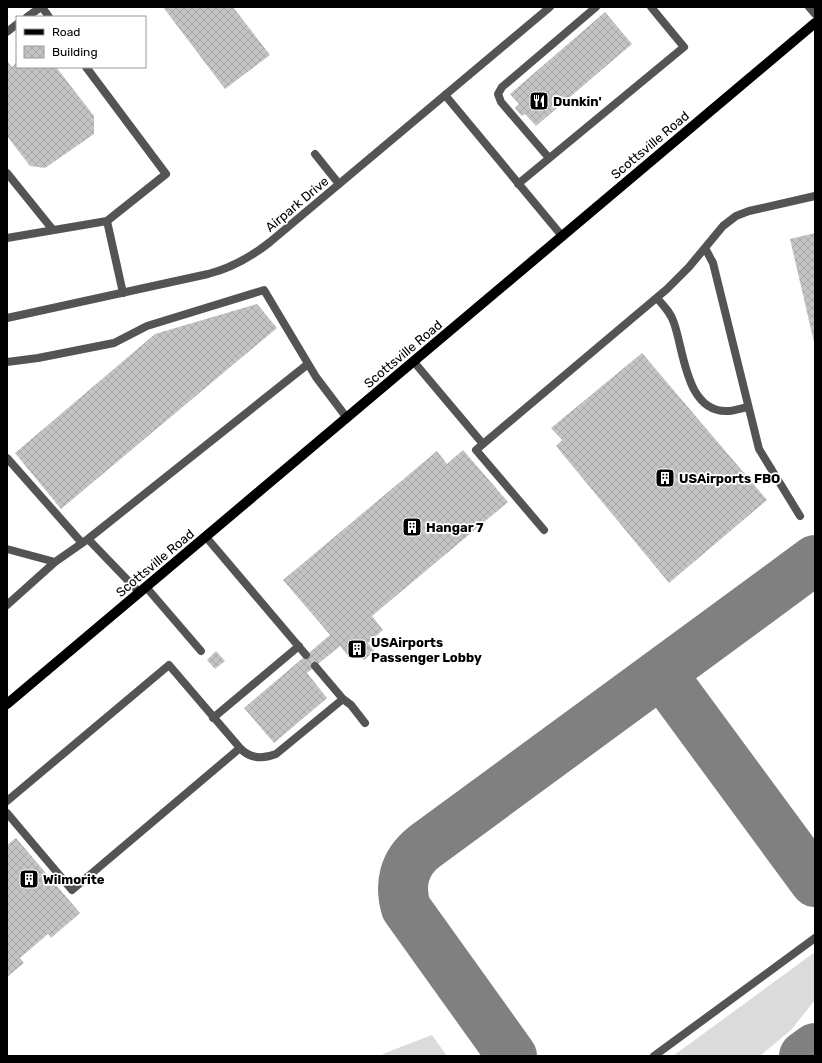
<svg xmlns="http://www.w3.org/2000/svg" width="822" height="1063" font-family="Rubik,sans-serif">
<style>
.grass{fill:#dbdbdb}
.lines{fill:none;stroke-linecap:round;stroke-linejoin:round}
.taxiway{stroke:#808080;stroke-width:50}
.building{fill:url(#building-cross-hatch)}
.service{stroke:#545454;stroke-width:8}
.minor{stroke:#545454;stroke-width:8}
.primary{stroke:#000;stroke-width:10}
.labels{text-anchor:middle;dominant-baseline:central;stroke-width:3.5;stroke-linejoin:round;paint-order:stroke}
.poi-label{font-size:13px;font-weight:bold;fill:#000;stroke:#fff;text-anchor:start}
.street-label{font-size:13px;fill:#000;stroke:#fff}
</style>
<defs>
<pattern id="building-cross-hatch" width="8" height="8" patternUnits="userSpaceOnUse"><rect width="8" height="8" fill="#c4c4c4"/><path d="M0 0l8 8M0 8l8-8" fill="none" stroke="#a7a7a7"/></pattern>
</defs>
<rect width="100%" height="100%" fill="#fff"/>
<path class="grass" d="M815 952V1000L791 1030 760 1056H673Z
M432 1035 447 1056H380L385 1053Z"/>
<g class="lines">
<path class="taxiway" d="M662 674 815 882
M512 1056 406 908C399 884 404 863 424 847L815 560
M804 1056 815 1048"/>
</g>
<path class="building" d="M163 7H233L270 55 225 89Z
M605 12 632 44 536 126 525 114 522 116 515 108 519 104 510 94Z
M7 61 12 67 17 62V67H56L94 116V134L45 168 30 166 7 136Z
M815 233V342H814L790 239Z
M257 304 277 328 61 509 15 453 155 334Z
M642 353 767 500 669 583 556 446 562 440 551 428Z
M463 450 508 502 372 616 383 630 368 643 374 651 364 660 357 652 350 658 340 646 307 673 327 698 274 743 244 708 330 635 283 580 437 451 447 464Z
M216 651 225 661 215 669 207 660Z
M16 838 80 913 51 938 48 934 20 958 24 963 7 977V845Z"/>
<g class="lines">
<path class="service" d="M42 7 49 17
M27 17 41 7
M7 32 17 24
M86 67 166 174 107 221 123 293
M445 95 562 236
M315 154 339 184
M549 158 501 102 498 94 502 87 596 7
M7 173 53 230
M518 184 684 47 651 7
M7 238 107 221
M705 248 713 263 759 449 800 516
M657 298C664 306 671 313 674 323 684 351 686 412 727 411 734 411 742 408 748 407
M7 362 38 358 114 343 147 326 264 290 316 377 347 418
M414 362 483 444 667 289 689 267 723 226 736 216 749 211 815 196
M483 444 476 450 544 530
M7 458 82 543
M206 537 306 655
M88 539 308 364
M7 549 55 562 88 539 140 593
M146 587 201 651
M7 605 55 562
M343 699 351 705 365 723
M213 718 299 646
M240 748C250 759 263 759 276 754L343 699 315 666
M7 801 169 665 240 748 72 890 7 813
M654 1056 815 938"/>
<path class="minor" d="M809 7 815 14
M7 318 208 274C231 268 251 257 270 242L550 7"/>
<path class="primary" d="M7 704 815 23"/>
</g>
<defs>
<g id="restaurant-square" transform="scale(1)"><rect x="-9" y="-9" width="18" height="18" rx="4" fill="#000" stroke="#fff"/><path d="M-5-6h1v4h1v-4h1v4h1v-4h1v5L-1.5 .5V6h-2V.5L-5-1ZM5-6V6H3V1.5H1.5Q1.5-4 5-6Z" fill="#fff"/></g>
<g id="building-square" transform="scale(1)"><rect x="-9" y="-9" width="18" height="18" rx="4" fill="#000" stroke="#fff"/><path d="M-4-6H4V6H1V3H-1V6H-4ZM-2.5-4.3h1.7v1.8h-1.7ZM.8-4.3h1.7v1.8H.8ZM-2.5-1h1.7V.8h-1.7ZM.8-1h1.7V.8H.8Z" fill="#fff"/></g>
</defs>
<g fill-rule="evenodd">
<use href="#restaurant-square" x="539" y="101"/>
<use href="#building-square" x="665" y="478"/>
<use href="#building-square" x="412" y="527"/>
<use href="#building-square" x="357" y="649"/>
<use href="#building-square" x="29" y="879"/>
</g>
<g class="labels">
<g class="poi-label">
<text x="553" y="101">Dunkin'</text>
<text x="679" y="478">USAirports FBO</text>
<text x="426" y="527">Hangar 7</text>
<text x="371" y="642">USAirports<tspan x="371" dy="15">Passenger Lobby</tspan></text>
<text x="43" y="879">Wilmorite</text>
</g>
<g class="street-label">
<text transform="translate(650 145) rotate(-40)">Scottsville Road</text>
<text transform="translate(297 204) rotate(-40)">Airpark Drive</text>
<text transform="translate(403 354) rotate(-40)">Scottsville Road</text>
<text transform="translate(155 563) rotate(-40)">Scottsville Road</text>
</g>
</g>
<rect width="822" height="1063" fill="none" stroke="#000000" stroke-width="16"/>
<rect x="16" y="16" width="130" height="52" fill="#ffffff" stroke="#999999"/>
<rect x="24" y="29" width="20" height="6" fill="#000000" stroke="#999999"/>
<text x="52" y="36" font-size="12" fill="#000000">Road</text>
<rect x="24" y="46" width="20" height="12" fill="url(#building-cross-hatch)" stroke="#999999"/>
<text x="52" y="56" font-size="12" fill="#000000">Building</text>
</svg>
